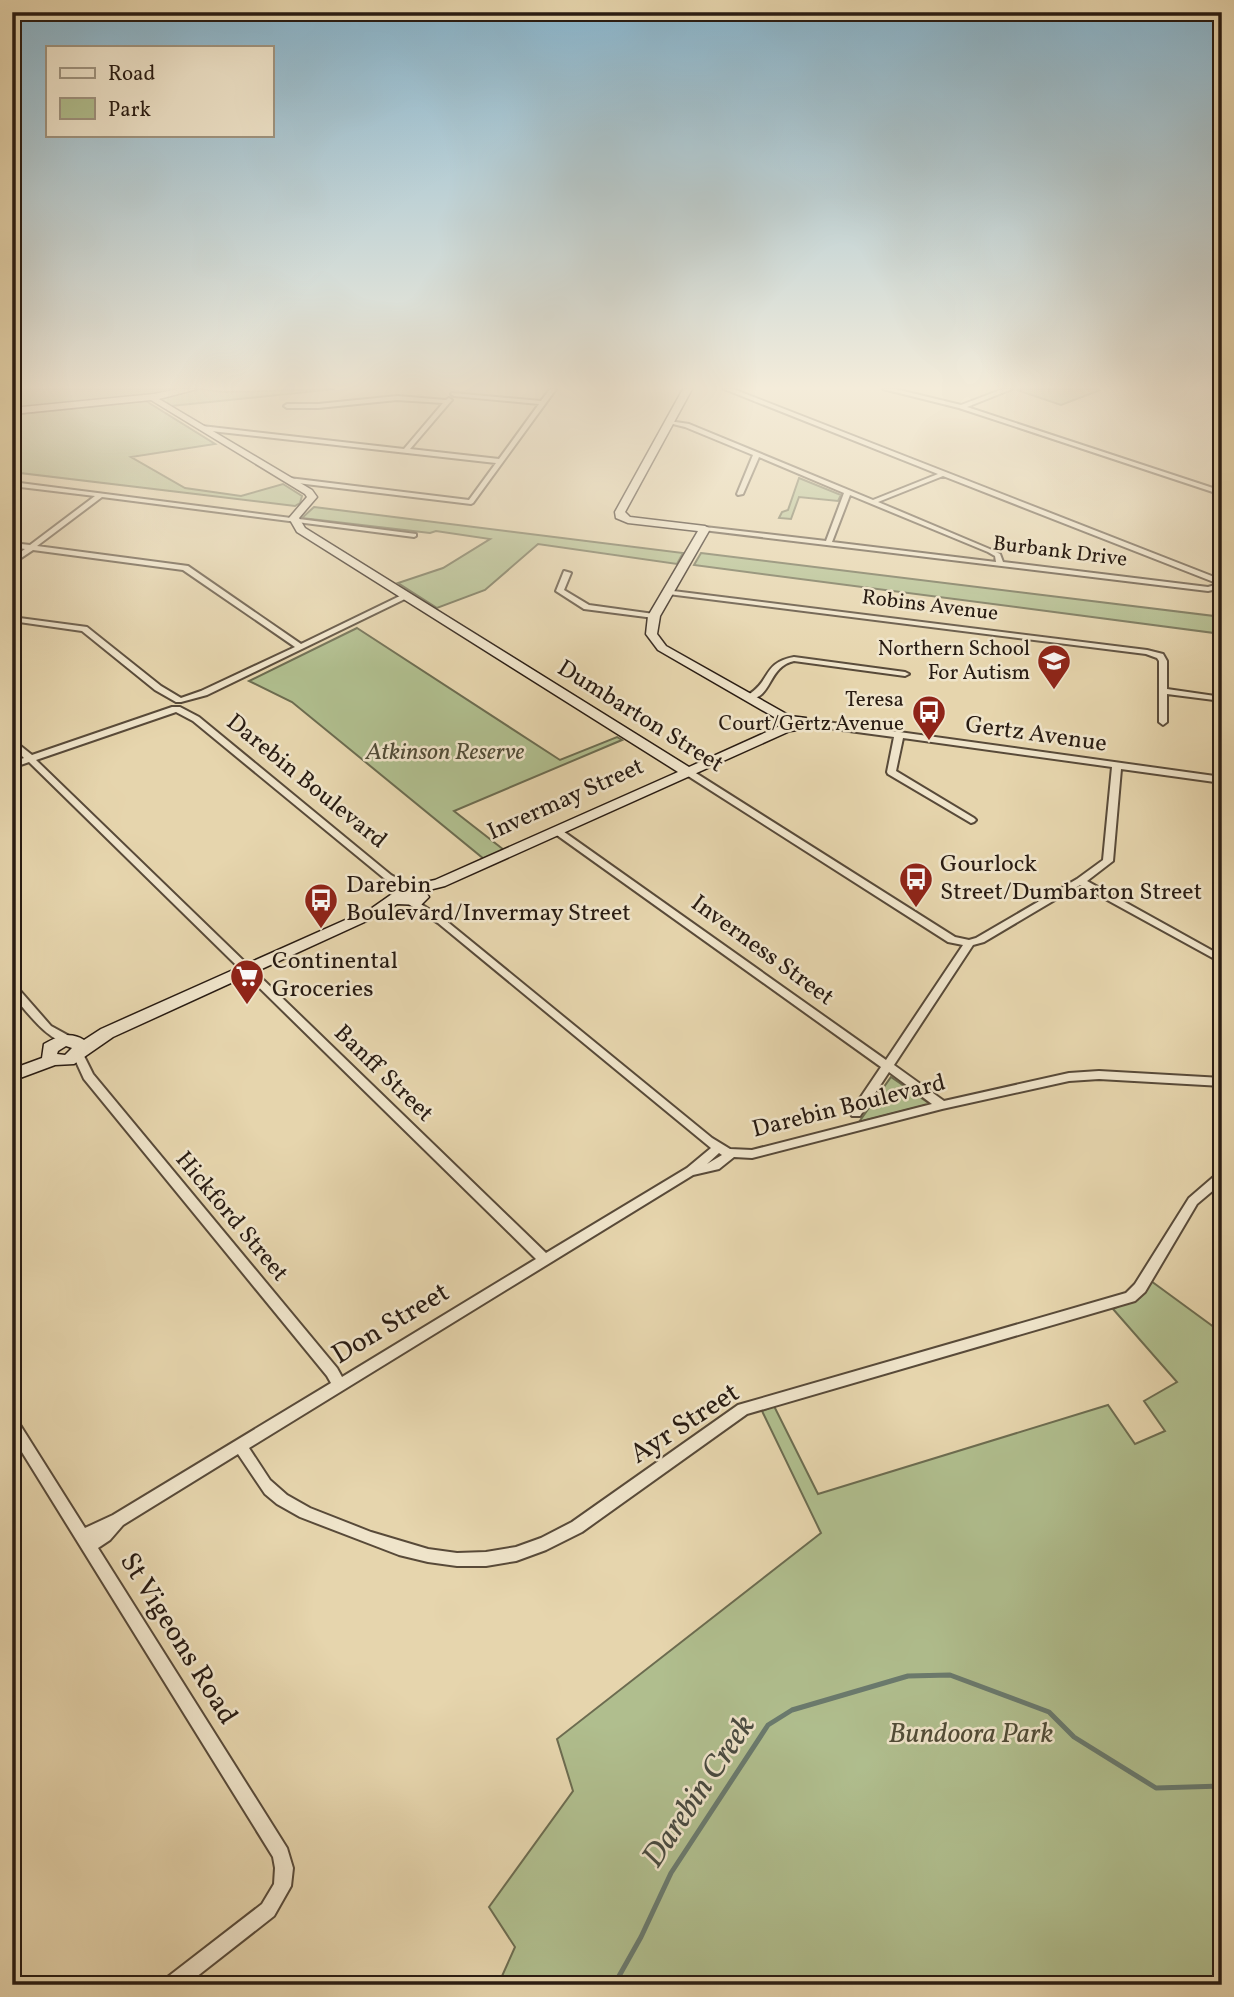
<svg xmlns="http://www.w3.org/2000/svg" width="1234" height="1997" font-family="Vollkorn,serif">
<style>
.green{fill:#b0be8e;stroke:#6c6c50;stroke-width:2}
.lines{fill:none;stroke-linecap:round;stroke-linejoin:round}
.stream{stroke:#6a7a6e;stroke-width:5}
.street-casing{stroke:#584a39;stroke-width:4}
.secondary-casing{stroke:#281b12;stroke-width:3}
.street{fill:#efe4ca;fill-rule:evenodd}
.secondary{fill:#efe4ca;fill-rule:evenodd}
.labels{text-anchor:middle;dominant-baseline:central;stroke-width:5;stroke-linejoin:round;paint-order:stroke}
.far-street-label{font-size:21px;fill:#281b12;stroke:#efe4ca}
.far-poi-label{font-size:21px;fill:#281b12;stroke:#efe4ca;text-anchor:end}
.street-label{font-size:24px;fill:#281b12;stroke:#efe4ca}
.park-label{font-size:24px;font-style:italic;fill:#514c37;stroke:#efe4ca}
.poi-label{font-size:24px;fill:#281b12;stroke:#efe4ca;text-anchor:start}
.near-street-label{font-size:28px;fill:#281b12;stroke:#efe4ca}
.near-park-label{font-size:28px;font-style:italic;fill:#514c37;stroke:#efe4ca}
.near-water-label{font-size:32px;font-style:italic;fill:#494a40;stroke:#efe4ca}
</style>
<rect width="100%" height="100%" fill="#e6d5ad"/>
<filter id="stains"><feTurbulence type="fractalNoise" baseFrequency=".00286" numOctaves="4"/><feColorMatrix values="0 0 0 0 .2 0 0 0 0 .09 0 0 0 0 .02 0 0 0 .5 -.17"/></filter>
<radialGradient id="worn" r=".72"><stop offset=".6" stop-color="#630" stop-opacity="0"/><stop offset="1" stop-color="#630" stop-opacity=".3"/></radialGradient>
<path class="green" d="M12 389H180L142 396 12 409Z
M198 389 225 392 335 389 171 406 159 399Z
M1019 389H1099L1100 390 1061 405 1017 390Z
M146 401 215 444 131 457 185 488 241 496 283 484 302 496 300 503 295 506 12 472V415Z
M799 478 841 495 838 501 799 497 791 519 779 518 782 512 788 510Z
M314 507 683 553 677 564 538 544 485 590 437 608 398 583 443 568 490 539 436 531 430 533 302 518Z
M701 553 1222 617V634L694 565Z
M357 628 560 760 617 737 622 740 454 811 504 850 484 859 292 702 249 681Z
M891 1077 930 1104 859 1122Z
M1151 1281 1222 1333V1985H498L515 1947 489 1907 573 1791 557 1739 821 1533 762 1411 774 1406 818 1494 1108 1405 1135 1444 1165 1431 1144 1401 1177 1382 1113 1309 1137 1297Z"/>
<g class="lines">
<path class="stream" d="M614 1985 641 1937 671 1873 768 1725 792 1710 908 1676 950 1675 1049 1712 1074 1737 1156 1788 1222 1786"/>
<g class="street-casing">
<path id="street" d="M550 389H556L473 503 471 504 289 482 286 480 289 478 469 500 496 463 202 430 199 428 202 426 404 449 443 403 397 400 318 408H287L284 406 287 404H318L397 396 446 400 449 398 452 400 451 401 410 449 499 459 539 404 454 396 451 394 452 393 541 401Z
M724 389H733L1222 580V588L1208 591 703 530 702 529 705 527 826 541 844 493 759 457 743 494 738 495 737 494 753 455 685 427 669 423V421L689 424 873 500 938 474ZM943 476 1219 584 1208 587 1003 562 1000 554 992 550 878 502ZM850 495 988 552 995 556 996 562 832 542Z
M883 389H895L961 405 1003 389H1012L967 407 1222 491V495L959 408Z
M12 482 416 534V536L414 537 102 497 37 546 188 566 301 644 404 594 411 596 207 695 181 702H176L155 690 82 631 12 621V617L87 627 161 686 181 698 201 691 295 647 183 570 33 550 12 564V558L25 549 12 547V543L30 545 95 496 12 486Z
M564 571 571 573 564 590 589 605 654 614 658 616 654 618 584 609 556 591Z
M665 590 1147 650 1163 654 1167 661V689L1222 697V701L1167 694V722L1163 725 1159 722V661L1157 658 1146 654 668 594H665Z
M794 657 905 672 909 674 905 676 794 661C767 667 773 699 748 699V695C772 680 762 663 794 657Z
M172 707H180L199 717 391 875 414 888 416 890 414 892H408L385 879 193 721 176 712 36 760 546 1253 687 1168 711 1148 438 923 410 905 408 903 410 901H416L444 919 712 1138 730 1149 752 1150 932 1104 889 1072 860 1116H852L850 1113 881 1067 554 833 552 831 554 829H560L886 1060 963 945 948 942 685 774V770H691L955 937 969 940 976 938 1077 879 1103 860 1112 767 903 738 896 771 974 818 976 820 974 822 971 823 888 774 887 772 894 737 827 728 803 727 799 724 800 722H827L1222 777V783L1121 769 1113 861 1087 881 1222 956V963L1080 885 984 942 973 945 894 1065 944 1101 1069 1073 1099 1071 1222 1078V1086L1099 1079 1069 1081 942 1109 752 1158 734 1157 719 1169 693 1175 249 1448 270 1480 287 1495 310 1508 371 1532 428 1549 457 1553 486 1552 516 1547 541 1538 572 1522 738 1405 1126 1293 1135 1284 1189 1198 1218 1173 1222 1172V1183L1197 1204 1145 1292 1135 1301 747 1414 582 1532 546 1550 516 1561 486 1566H457L428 1562 399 1555 300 1517 277 1504 265 1494 238 1454 123 1525 110 1540 98 1548 287 1848 293 1868 291 1886 274 1916 186 1985H162L165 1979 262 1904 274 1884 275 1868 273 1857 12 1436V1418L17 1420 85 1528 113 1515 331 1383 327 1376 84 1079 73 1055 74 1052H82L93 1074 337 1368 342 1377 536 1259 29 762 12 768V762L24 758 12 746V739L32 755ZM719 1153 722 1155 707 1164Z
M12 985 16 986 51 1026 71 1037 72 1040 71 1043C49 1044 26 1010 12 995Z"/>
</g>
<g class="secondary-casing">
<path id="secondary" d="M178 389H197L159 399 312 490 317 497 299 518 305 528 689 767 780 726 781 721 658 650 646 634 648 616 698 531 628 523 616 518 615 512 683 389H692L625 512 630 517 705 526 710 529 660 616 657 634 666 646 790 716 806 718 808 726 806 729 790 731 445 886 425 891 429 897 421 905 397 904 382 914 113 1037 74 1064 55 1065 12 1081V1069L42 1058 44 1044C58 1036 70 1031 84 1040L101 1029 372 908 402 887 435 880 678 772 297 532 289 518 307 497 305 494 151 400 12 414V408L154 394ZM66 1046 72 1048 65 1055 57 1054 58 1051Z"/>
</g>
<use href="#street" class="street"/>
<use href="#secondary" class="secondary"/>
</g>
<linearGradient id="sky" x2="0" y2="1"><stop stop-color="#87b6d0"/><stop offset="0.58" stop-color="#f4ecda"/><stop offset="1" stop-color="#f4ecda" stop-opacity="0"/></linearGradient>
<rect width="1234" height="669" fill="url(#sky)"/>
<defs>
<g id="school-pin" transform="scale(1.75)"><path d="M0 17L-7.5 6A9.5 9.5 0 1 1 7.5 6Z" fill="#8f2418" stroke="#efe4ca"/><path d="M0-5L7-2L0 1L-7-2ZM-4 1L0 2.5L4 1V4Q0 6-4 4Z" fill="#fff"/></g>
<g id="bus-pin" transform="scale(1.75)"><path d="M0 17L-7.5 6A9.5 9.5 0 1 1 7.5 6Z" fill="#8f2418" stroke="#efe4ca"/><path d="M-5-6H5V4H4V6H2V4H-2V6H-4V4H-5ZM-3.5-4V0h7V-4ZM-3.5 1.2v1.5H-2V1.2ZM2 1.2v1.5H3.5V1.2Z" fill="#fff"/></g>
<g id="supermarket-pin" transform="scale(1.75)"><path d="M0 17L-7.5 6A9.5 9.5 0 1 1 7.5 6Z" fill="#8f2418" stroke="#efe4ca"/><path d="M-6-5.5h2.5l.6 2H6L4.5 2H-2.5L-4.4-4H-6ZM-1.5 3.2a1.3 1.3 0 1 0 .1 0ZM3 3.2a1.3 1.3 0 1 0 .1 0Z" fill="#fff"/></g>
</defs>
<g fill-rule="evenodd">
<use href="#school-pin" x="1054" y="661"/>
<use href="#bus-pin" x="929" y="712"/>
<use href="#bus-pin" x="916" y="879"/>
<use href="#bus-pin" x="321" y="900"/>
<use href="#supermarket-pin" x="247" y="976"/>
</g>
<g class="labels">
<g class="far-street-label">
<text transform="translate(1060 552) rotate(7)">Burbank Drive</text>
<text transform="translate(930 606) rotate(7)">Robins Avenue</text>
</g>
<g class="far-poi-label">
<text x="1030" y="649">Northern School<tspan x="1030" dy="24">For Autism</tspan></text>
<text x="904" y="700">Teresa<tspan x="904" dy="24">Court/Gertz Avenue</tspan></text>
</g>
<g class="street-label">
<text transform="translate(640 717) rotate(32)">Dumbarton Street</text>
<text transform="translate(1036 735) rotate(8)">Gertz Avenue</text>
<text transform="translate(306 782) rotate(39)">Darebin Boulevard</text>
<text transform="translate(566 800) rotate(-24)">Invermay Street</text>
<text transform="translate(762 951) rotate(36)">Inverness Street</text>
<text transform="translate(383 1074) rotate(44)">Banff Street</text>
<text transform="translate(849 1107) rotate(-14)">Darebin Boulevard</text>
<text transform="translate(231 1217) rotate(50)">Hickford Street</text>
</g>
<g class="park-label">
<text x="445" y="753">Atkinson Reserve</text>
</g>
<g class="poi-label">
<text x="940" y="865">Gourlock<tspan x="940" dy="28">Street/Dumbarton Street</tspan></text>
<text x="346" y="886">Darebin<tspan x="346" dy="28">Boulevard/Invermay Street</tspan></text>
<text x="272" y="962">Continental<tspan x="272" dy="28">Groceries</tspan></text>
</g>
<g class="near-street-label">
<text transform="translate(391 1324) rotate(-31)">Don Street</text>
<text transform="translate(685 1424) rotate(-33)">Ayr Street</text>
<text transform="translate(178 1639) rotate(58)">St Vigeons Road</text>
</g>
<g class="near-park-label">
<text x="971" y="1734">Bundoora Park</text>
</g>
<g class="near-water-label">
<text transform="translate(700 1792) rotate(-56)">Darebin Creek</text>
</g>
</g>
<rect width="1234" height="1997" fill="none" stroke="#e6d5ad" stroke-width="42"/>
<rect x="14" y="14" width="1206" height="1969" fill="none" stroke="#281b12" stroke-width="3.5"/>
<rect x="21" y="21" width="1192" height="1955" fill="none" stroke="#281b12" stroke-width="2"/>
<rect x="46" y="46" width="228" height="91" fill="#efe4ca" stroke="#9f9480" stroke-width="2"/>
<rect x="60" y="68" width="35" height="10" fill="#efe4ca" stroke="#9f9480" stroke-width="2"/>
<text x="108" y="80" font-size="21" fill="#281b12">Road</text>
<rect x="60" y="98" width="35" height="21" fill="#b0be8e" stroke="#9f9480" stroke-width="2"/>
<text x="108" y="116" font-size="21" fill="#281b12">Park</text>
<rect width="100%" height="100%" filter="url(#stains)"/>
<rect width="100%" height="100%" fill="url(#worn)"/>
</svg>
